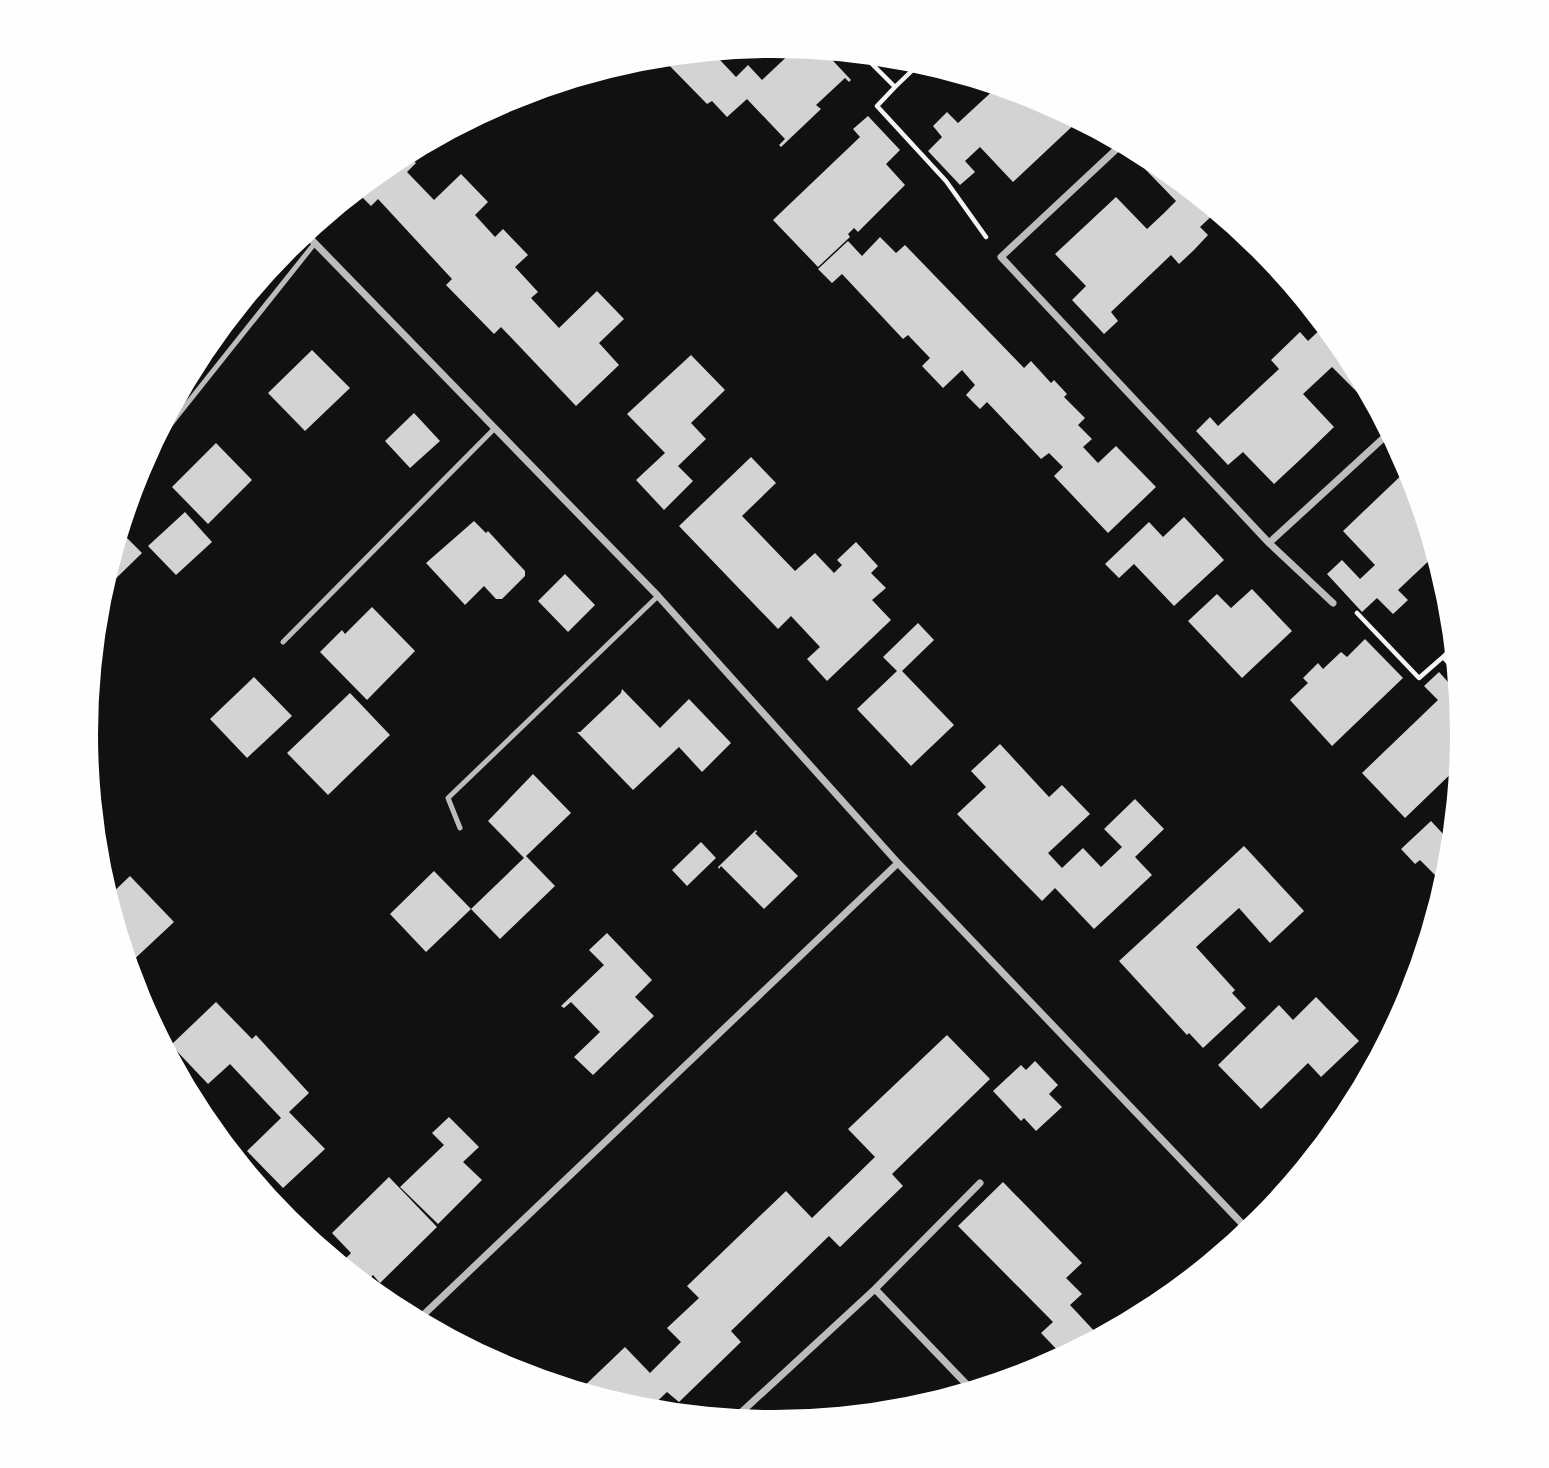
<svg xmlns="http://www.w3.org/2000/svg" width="1549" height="1468" font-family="'Archivo Narrow',sans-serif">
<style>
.building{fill:#d3d3d3}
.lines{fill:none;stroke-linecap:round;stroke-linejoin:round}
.path{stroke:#f5f5f5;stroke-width:4.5}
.service{stroke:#bcbcbc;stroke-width:5}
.minor{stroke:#bcbcbc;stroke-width:7}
</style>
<rect width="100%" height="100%" fill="#111"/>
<path class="building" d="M796 48 823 50 851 80 849 82 845 78 816 105 821 109 781 147 779 145 785 139 747 99 727 117 712 101 707 104 661 57 731 50 720 60 736 77 748 65 762 80Z
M998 86 1038 98 1079 120 1013 182 980 147 965 161 975 172 960 185 928 151 942 137 933 126 947 112 958 123Z
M868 116 900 150 886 164 905 185 858 232 854 228 848 234 850 237 818 267 773 220 860 137 853 129Z
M407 154 416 163 407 172 434 200 461 174 488 202 475 215 495 237 503 229 528 255 515 267 538 292 531 298 559 328 597 291 624 319 599 343 619 365 576 406 501 327 494 334 446 285 452 279 378 199 371 206 356 191 392 161Z
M1154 160 1217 211 1200 227 1208 235 1194 250 1179 264 1171 255 1111 312 1118 321 1104 334 1072 300 1086 286 1055 254 1116 197 1147 229 1162 215 1176 201 1145 169Z
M880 237 896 253 905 245 1024 368 1031 361 1051 383 1054 380 1067 394 1064 397 1085 418 1078 425 1092 439 1083 447 1098 463 1116 446 1156 487 1108 533 1054 476 1063 467 1049 453 1041 459 987 402 980 409 966 395 975 385 962 370 943 388 922 366 930 358 908 335 903 339 842 274 832 283 818 269 848 241 862 256Z
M1325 325 1347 352 1369 394 1364 399 1332 367 1303 394 1334 427 1304 456 1274 484 1243 452 1228 465 1196 431 1210 417 1218 426 1279 369 1271 360 1300 332 1308 341Z
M312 350 350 388 305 431 268 393Z
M691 355 725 390 691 423 706 439 678 466 693 481 664 510 636 480 665 453 627 414Z
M414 413 440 441 410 468 385 441Z
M216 443 252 480 208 524 172 487Z
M751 457 776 483 742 516 795 571 815 553 834 573 842 565 837 560 856 542 878 566 871 573 886 588 872 600 891 620 827 681 807 659 820 647 791 616 778 629 679 526Z
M1409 468 1436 554 1398 590 1408 600 1393 614 1377 598 1362 612 1327 574 1342 560 1360 579 1375 565 1343 531Z
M185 512 212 542 176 575 148 546Z
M1184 517 1224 560 1174 606 1134 564 1119 578 1105 564 1149 522 1163 537Z
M474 521 486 533 488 531 511 556 525 571V576L502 599H496L484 586 465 605 426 563Z
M120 531 142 553 102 592Z
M565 574 595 605 568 632 538 601Z
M1252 589 1292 631 1242 678 1188 621 1217 594 1231 608Z
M372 607 415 651 367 700 320 652 342 630 345 634Z
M918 623 934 640 902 671 954 725 911 766 857 709 897 671 883 657Z
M1365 639 1403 678 1332 746 1290 700 1308 683 1303 678 1318 663 1323 669 1341 652 1347 657Z
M1439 672 1459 694 1462 720 1459 722 1462 726 1463 734 1460 765 1405 818 1362 773 1438 700 1424 686Z
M254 677 292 716 247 758 210 719Z
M622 689 660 728 689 699 731 743 702 772 679 747 633 790 577 732H580L621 693Z
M350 693 390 735 328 795 287 753Z
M1000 744 1049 797 1062 785 1090 814 1048 853 1062 868 1083 848 1101 867 1122 847 1104 829 1135 799 1164 829 1135 857 1152 875 1094 929 1055 888 1042 901 957 814 986 787 971 771Z
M533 774 571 813 524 858 488 821Z
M1431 821 1445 836 1454 827 1450 869 1445 885 1420 860 1415 864 1401 849Z
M756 830 757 832 755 833 798 876 764 909 721 866 719 869 718 867Z
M701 842 716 858 687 886 672 870Z
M1244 846 1304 911 1270 943 1239 908 1196 947 1235 990 1232 993 1246 1008 1203 1048 1189 1033 1187 1035 1119 961Z
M526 856 555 886 500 939 471 909Z
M434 871 471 909 426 952 390 914Z
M130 876 174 922 128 965 108 897Z
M607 933 652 980 635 997 654 1016 593 1075 574 1057 600 1032 571 1002 564 1008 561 1006 604 965 589 950Z
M1316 997 1359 1041 1321 1077 1308 1063 1261 1109 1218 1065 1279 1005 1293 1020Z
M216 1002 252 1039 256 1035 309 1093 289 1112 325 1149 283 1188 247 1151 281 1118 230 1064 208 1084 171 1045Z
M947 1035 990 1079 892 1174 903 1186 840 1247 829 1236 731 1331 741 1342 679 1402 667 1392 648 1410 640 1409 579 1391 625 1347 650 1373 681 1342 667 1328 699 1298 687 1286 786 1191 812 1218 875 1157 848 1129Z
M1035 1061 1058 1085 1049 1094 1062 1107 1036 1131 1024 1118 1021 1121 993 1091 1021 1065 1026 1070Z
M449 1117 479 1147 463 1162 482 1180 438 1224 400 1187 444 1145 432 1133Z
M389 1177 437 1227 380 1283 373 1275 364 1284 340 1264 351 1253 332 1233Z
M1003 1182 1082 1263 1066 1278 1082 1294 1070 1305 1097 1334 1085 1345 1063 1356 1041 1333 1053 1322 958 1226Z
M800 1412 807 1419 790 1421Z"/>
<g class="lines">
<path class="path" d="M862 54 895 87 877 106 946 181 986 237
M895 87 921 62
M1357 613 1419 678 1443 657 1457 672
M1443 657 1454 646"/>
<path class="service" d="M147 454 315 243
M283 642 494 429
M460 828 448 798 658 596"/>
<path class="minor" d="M1123 143 1001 257 1269 543 1333 603
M305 233 658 596 898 863 1249 1231
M1269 543 1390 432
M875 1289 980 1183
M418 1320 898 863
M734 1419 875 1289 972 1390"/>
</g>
<path d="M0 0H1549V1468H0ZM98 734a676 676 0 1 1 1352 0a676 676 0 1 1-1352 0Z" fill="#fefefe" fill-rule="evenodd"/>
</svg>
